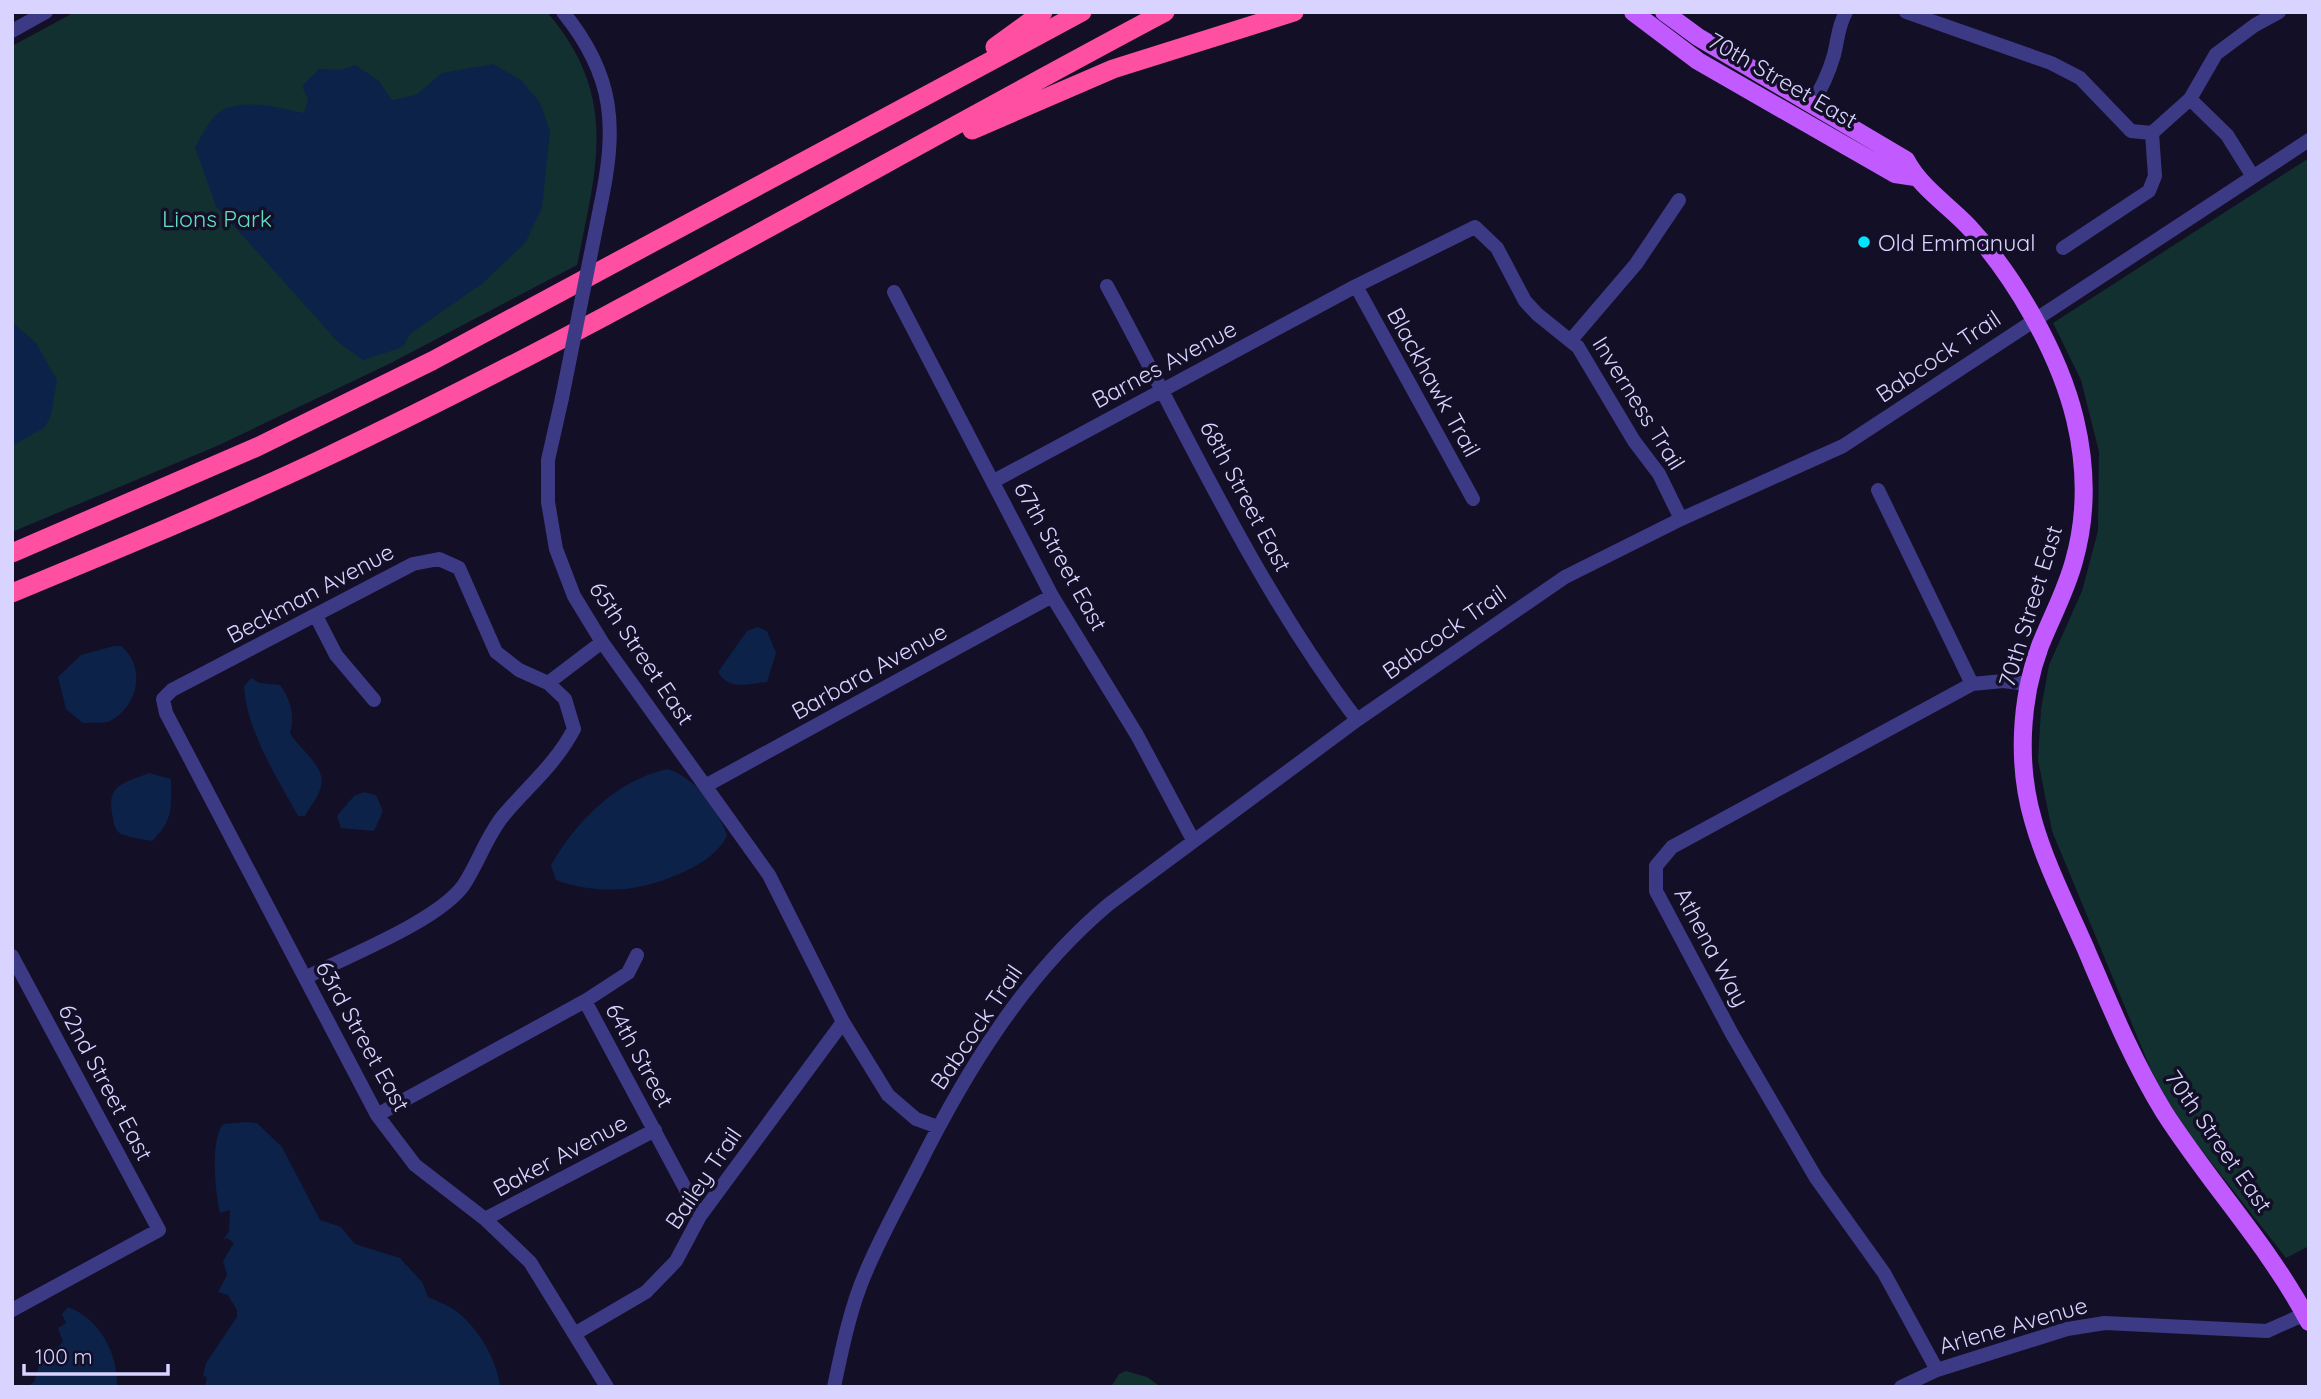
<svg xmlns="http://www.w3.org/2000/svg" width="2321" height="1399" font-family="Quicksand,sans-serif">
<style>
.green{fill:#12302f}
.water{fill:#0c2248}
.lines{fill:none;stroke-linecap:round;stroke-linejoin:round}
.minor{stroke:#3d3a85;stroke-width:14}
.major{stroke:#c25bff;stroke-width:18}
.highway{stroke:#ff4fa3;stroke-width:19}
.minor-bridge{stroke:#3d3a85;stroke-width:14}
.poi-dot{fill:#00e5ff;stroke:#130f26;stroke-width:2.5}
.labels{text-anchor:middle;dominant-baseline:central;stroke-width:7;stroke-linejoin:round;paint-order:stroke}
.street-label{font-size:23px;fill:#d9d4ff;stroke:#130f26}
.park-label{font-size:23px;fill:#5fe0c0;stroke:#130f26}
.poi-label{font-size:23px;fill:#d9d4ff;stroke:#130f26;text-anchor:start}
</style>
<rect width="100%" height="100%" fill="#130f26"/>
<path class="green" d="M75 12H547C619 96 597 166 577 265L391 363 217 446 12 532V46Z
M2309 158V1246L2286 1258 2189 1134 2156 1082 2052 831 2038 760 2041 709 2049 665 2082 591 2098 531 2099 452 2081 380 2053 323Z
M1126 1371 1147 1377 1161 1387H1111L1119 1374Z"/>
<path class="water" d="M493 64 521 80 540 103 550 131 542 208 525 243 483 283 410 334 403 347 363 360 338 342 216 206 195 147C201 138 206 126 213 118 232 94 279 108 304 113L308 99 302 86 319 69 341 70 355 65 378 80 392 100 416 95 442 73Z
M12 322 36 343 57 380 51 415 45 427 12 446Z
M758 627 767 631 776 653 767 682C748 684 729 691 718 672L747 631Z
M114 646H121C146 667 139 705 110 721 103 724 91 722 83 723L66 709 58 677 81 655Z
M251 678 260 683 280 685C291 700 295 716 290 733 299 749 326 766 321 786 319 797 310 806 305 816H298C277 778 246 729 244 686Z
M668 769C698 780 716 806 727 835 716 865 656 886 625 889 602 891 577 888 556 880L551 865C576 822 617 779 668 769Z
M149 773 171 779C171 808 174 819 152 841 143 839 133 838 124 835 116 833 114 826 113 818 105 785 123 783 149 773Z
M364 792 376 795 383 811 374 831 341 828 337 816 354 796Z
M246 1122 257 1123 282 1147 320 1220 341 1227 355 1244 400 1258 422 1282 428 1297C436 1301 446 1304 453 1309 476 1324 498 1360 500 1387L205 1386 207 1377 203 1376 206 1363 237 1317V1310L228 1295 218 1292 227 1275 223 1261 234 1243 227 1238 223 1240 229 1231 230 1210 220 1213C215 1192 210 1141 223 1124Z
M68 1307C100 1319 118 1353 117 1387H27L34 1382 40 1362 63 1342 58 1328 66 1323 62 1314Z"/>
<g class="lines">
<path class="minor" d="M563 12C616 77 617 129 600 208
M1906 12 2051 63 2080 78 2131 131 2152 133 2190 99
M12 31 46 12
M1811 105C1821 90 1829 72 1834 55 1838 39 1838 26 1846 12
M2252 175 2227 135 2190 99 2216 54 2255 25 2279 12
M2063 248 2149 191 2155 176 2152 133
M1107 286C1186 432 1256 587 1357 720
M1356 286 1473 499
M894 292 1052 596 1137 735 1193 840
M1571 340 1636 264 1679 200
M562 398 548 460V502L556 549 574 596 602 642 769 875 843 1022 888 1095 916 1119 938 1127
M994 481 1356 286 1475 227 1497 248 1525 301 1537 314 1578 347 1634 441 1659 474 1681 519
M1878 490 1972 684
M316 616 336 655 374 700
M548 683 602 642
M707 785 1052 596
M12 956 159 1230 12 1310
M305 978C347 956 436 922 463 886 478 864 486 837 503 816 529 785 555 765 574 729L565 699 548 683 519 670 496 652 459 568 439 559 413 564 172 690 163 699 166 713 377 1115 415 1165 485 1219 530 1262 607 1387
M585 1001 700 1216
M377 1115 585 1001 628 973 637 955
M485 1219 655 1130
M576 1333 646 1292 676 1261 700 1216 843 1022
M1937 1370 1884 1273 1816 1178 1732 1034 1656 891V866L1672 847 1972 684 2003 681 2028 684
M834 1387C842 1349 850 1309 865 1274 880 1238 899 1204 917 1169 966 1071 1024 975 1109 904L1357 720 1565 577 1681 519 1843 446 2309 140
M1901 1387 1937 1370 2067 1329 2105 1323 2267 1331 2305 1314"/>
<path class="major" d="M1633 12 1698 61 1895 174 1915 177
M1664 12 1698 37 1906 160C1920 187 1947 204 1968 226 2014 275 2059 353 2075 419 2086 465 2087 515 2074 561 2066 591 2051 618 2040 646 2020 700 2017 765 2033 820 2045 863 2067 906 2085 947 2109 1003 2132 1060 2164 1112 2210 1184 2269 1246 2309 1322"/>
<path class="highway" d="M995 47 1043 12
M972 130 1113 69 1294 12
M12 553 257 447 432 361 1082 12
M12 593C116 550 220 507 322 459 609 323 884 161 1165 12"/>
<path class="minor-bridge" d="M562 398 600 208"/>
</g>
<circle class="poi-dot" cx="1864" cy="242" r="7"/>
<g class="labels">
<g class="street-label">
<text transform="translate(1783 80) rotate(30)">70th Street East</text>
<text transform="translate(1938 356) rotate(-34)">Babcock Trail</text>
<text transform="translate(1164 364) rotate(-28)">Barnes Avenue</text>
<text transform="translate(1434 382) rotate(61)">Blackhawk Trail</text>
<text transform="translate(1639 403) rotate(58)">Inverness Trail</text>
<text transform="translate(1246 496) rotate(62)">68th Street East</text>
<text transform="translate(1061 556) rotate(61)">67th Street East</text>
<text transform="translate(310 593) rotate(-28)">Beckman Avenue</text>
<text transform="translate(2030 606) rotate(-73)">70th Street East</text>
<text transform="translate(1444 632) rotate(-35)">Babcock Trail</text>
<text transform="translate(642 653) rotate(56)">65th Street East</text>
<text transform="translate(869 671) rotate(-29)">Barbara Avenue</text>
<text transform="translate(1712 947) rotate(62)">Athena Way</text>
<text transform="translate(976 1027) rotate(-56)">Babcock Trail</text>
<text transform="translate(363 1036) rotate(61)">63rd Street East</text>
<text transform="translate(640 1055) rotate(61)">64th Street</text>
<text transform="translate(106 1082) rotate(62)">62nd Street East</text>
<text transform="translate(2219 1141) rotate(55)">70th Street East</text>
<text transform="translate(560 1155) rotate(-28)">Baker Avenue</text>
<text transform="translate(703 1178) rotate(-56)">Bailey Trail</text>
<text transform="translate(2013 1325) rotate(-16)">Arlene Avenue</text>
</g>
<g class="park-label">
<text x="217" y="218">Lions Park</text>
</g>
<g class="poi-label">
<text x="1878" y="242">Old Emmanual</text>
</g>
</g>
<rect width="2321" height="1399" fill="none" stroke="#d9d4ff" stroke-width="28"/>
<path d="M24 1364v10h144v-10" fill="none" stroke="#d9d4ff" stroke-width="3.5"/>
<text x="35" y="1364" font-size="21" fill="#d9d4ff" stroke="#130f26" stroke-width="5" paint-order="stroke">100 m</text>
</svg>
